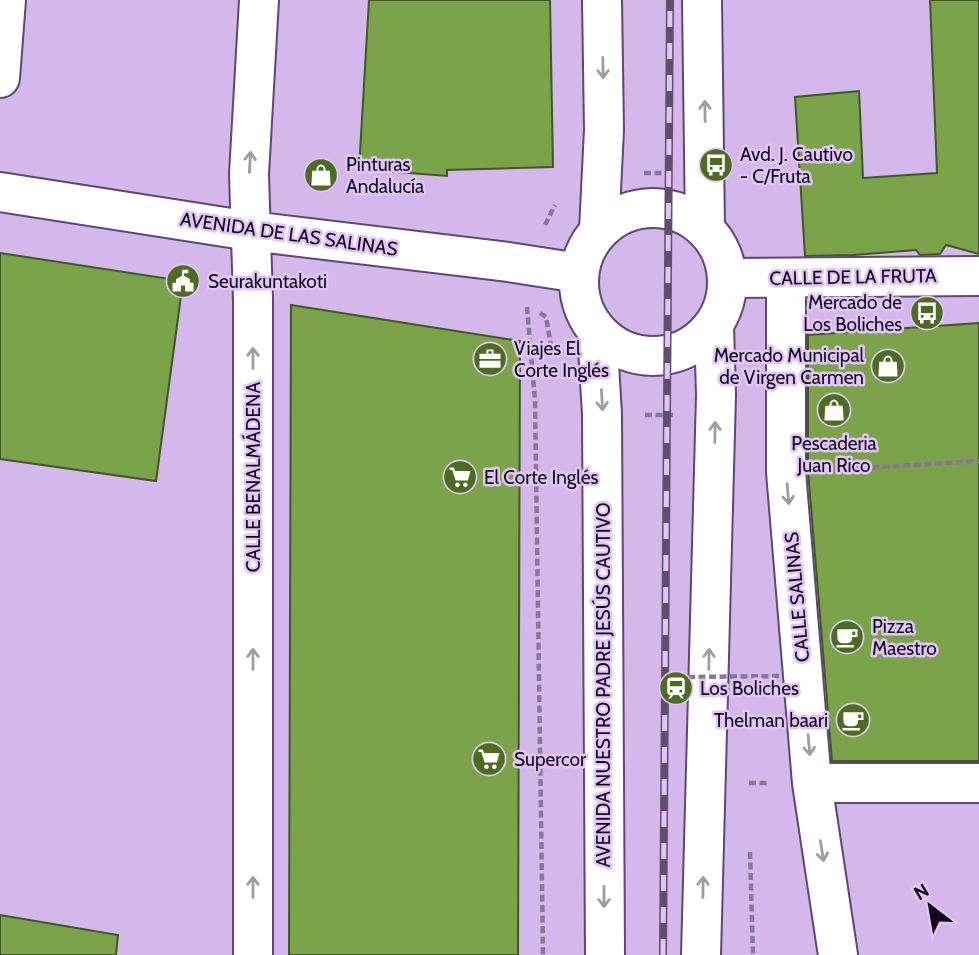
<svg xmlns="http://www.w3.org/2000/svg" width="979" height="955" font-family="Cabin,sans-serif">
<style>
.building{fill:#7ba349;stroke:#415727;stroke-width:2}
.lines{fill:none;stroke-linecap:round;stroke-linejoin:round}
.minor-casing{stroke:#604773;stroke-width:42}
.path{stroke:#8a759b;stroke-width:4.5;stroke-dasharray:7 3.5;stroke-linecap:butt}
.minor{stroke:#fff;stroke-width:38}
.rail-casing{stroke:#604e6d;stroke-width:8}
.rail{stroke:#e1c5f9;stroke-width:5;stroke-dasharray:16;stroke-linecap:butt}
.path-bridge{stroke:#8a759b;stroke-width:4.5;stroke-dasharray:7 3.5;stroke-linecap:butt}
.oneway{stroke:#a09ca3}
.labels{text-anchor:middle;dominant-baseline:central;stroke-width:5;stroke-linejoin:round;paint-order:stroke}
.poi-label{font-size:19px;fill:#110718;stroke:#e1c5f9;text-anchor:start}
.street-label{font-size:19px;fill:#110718;stroke:#e1c5f9}
</style>
<rect width="100%" height="100%" fill="#d4b8eb"/>
<path class="building" d="M369 0H550L553 167 447 170V176L359 169Z
M930 0H979V254L946 245 940 254 920 255 916 250 854 255 805 256 795 97 859 91 863 178 937 173Z
M0 253 183 281 156 481 0 459Z
M291 305 520 341 518 955H289Z
M979 323V761H832L808 471V335Z
M0 915 118 935 116 955H0Z"/>
<g class="lines">
<g class="minor-casing">
<path id="minor" d="M702 0 705 228
M0 78 6 0
M0 192 250 231 508 262 579 273
M579 282a74 74 0 1 1 148 0a74 74 0 1 1-148 0Z
M599 230 604 130 602 0
M728 278 979 276
M786 279V472L812 783 838 955
M597 332 602 414 605 955
M812 783H979
M253 955V300L249 174 259 0
M701 955 716 395 714 325"/>
</g>
<path class="path" d="M644 173H664
M545 225 555 205
M527 307 535 401 543 955
M540 313 546 317 551 346
M645 415H675
M830 470 979 461
M749 783H769
M750 852 753 955"/>
<use href="#minor" class="minor"/>
<g class="rail-casing">
<path id="rail" d="M663 955 670 0"/>
</g>
<use href="#rail" class="rail"/>
<path class="path-bridge" d="M688 677 781 676"/>
</g>
<defs><path id="oneway-shaft" d="M-6 0H5M1.5-3L5.5 0L1.5 3" fill="none" stroke-width="1.6" stroke-linecap="round" stroke-linejoin="round" transform="scale(1.75)"/></defs>
<g class="oneway">
<use href="#oneway-shaft" transform="translate(603 68) rotate(89)"/>
<use href="#oneway-shaft" transform="translate(705 111) rotate(-91)"/>
<use href="#oneway-shaft" transform="translate(250 162) rotate(-87)"/>
<use href="#oneway-shaft" transform="translate(253 358) rotate(-90)"/>
<use href="#oneway-shaft" transform="translate(602 400) rotate(87)"/>
<use href="#oneway-shaft" transform="translate(715 432) rotate(-89)"/>
<use href="#oneway-shaft" transform="translate(788 494) rotate(85)"/>
<use href="#oneway-shaft" transform="translate(253 659) rotate(-90)"/>
<use href="#oneway-shaft" transform="translate(709 659) rotate(-89)"/>
<use href="#oneway-shaft" transform="translate(809 745) rotate(85)"/>
<use href="#oneway-shaft" transform="translate(822 851) rotate(81)"/>
<use href="#oneway-shaft" transform="translate(253 887) rotate(-90)"/>
<use href="#oneway-shaft" transform="translate(703 887) rotate(-89)"/>
<use href="#oneway-shaft" transform="translate(604 897) rotate(90)"/>
</g>
<defs>
<g id="bus-disc" transform="scale(1.75)"><circle r="9.5" fill="#4c6c22" stroke="#e1c5f9"/><path d="M-5-6H5V4H4V6H2V4H-2V6H-4V4H-5ZM-3.5-4V0h7V-4ZM-3.5 1.2v1.5H-2V1.2ZM2 1.2v1.5H3.5V1.2Z" fill="#fff"/></g>
<g id="shop-disc" transform="scale(1.75)"><circle r="9.5" fill="#4c6c22" stroke="#e1c5f9"/><path d="M-5-2.5h2.3a2.7 3.5 0 0 1 5.4 0H5L5.5 6h-11ZM-1.5-2.5h3a1.5 2.3 0 0 0-3 0Z" fill="#fff"/></g>
<g id="civic-disc" transform="scale(1.75)"><circle r="9.5" fill="#4c6c22" stroke="#e1c5f9"/><path d="M-.6-6.5H3V-4.5H.6V-3L4-1V1h2V6H-6V1h2V-1L-.6-3ZM-1.2 2.5V6h2.4V2.5Z" fill="#fff"/></g>
<g id="office-disc" transform="scale(1.75)"><circle r="9.5" fill="#4c6c22" stroke="#e1c5f9"/><path d="M-6-3h4V-5.5h4V-3h4V5H-6ZM-1-4.5V-3h2v-1.5ZM-6 0V1H6V0Z" fill="#fff"/></g>
<g id="supermarket-disc" transform="scale(1.75)"><circle r="9.5" fill="#4c6c22" stroke="#e1c5f9"/><path d="M-6-5.5h2.5l.6 2H6L4.5 2H-2.5L-4.4-4H-6ZM-1.5 3.2a1.3 1.3 0 1 0 .1 0ZM3 3.2a1.3 1.3 0 1 0 .1 0Z" fill="#fff"/></g>
<g id="cafe-disc" transform="scale(1.75)"><circle r="9.5" fill="#4c6c22" stroke="#e1c5f9"/><path d="M-5.5-4.5H6V0H3Q3 3.5 0 3.5H-2.5Q-5.5 3.5-5.5 0ZM3-3.2v2h1.7v-2ZM-6 4.5H4V6H-6Z" fill="#fff"/></g>
<g id="station-disc" transform="scale(1.75)"><circle r="9.5" fill="#4c6c22" stroke="#e1c5f9"/><path d="M-3-6H3Q5-6 5-4V2Q5 4 3 4L4.5 6H3L1.5 4h-3L-3 6H-4.5L-3 4Q-5 4-5 2V-4Q-5-6-3-6ZM-3.5-4v3h7v-3ZM-3.5 1v1.5H-2V1ZM2 1v1.5H3.5V1Z" fill="#fff"/></g>
</defs>
<g fill-rule="evenodd">
<use href="#bus-disc" x="716" y="165"/>
<use href="#shop-disc" x="321" y="175"/>
<use href="#civic-disc" x="183" y="281"/>
<use href="#bus-disc" x="927" y="313"/>
<use href="#office-disc" x="490" y="359"/>
<use href="#shop-disc" x="888" y="366"/>
<use href="#shop-disc" x="834" y="410"/>
<use href="#supermarket-disc" x="460" y="477"/>
<use href="#cafe-disc" x="847" y="637"/>
<use href="#station-disc" x="676" y="688"/>
<use href="#cafe-disc" x="853" y="720"/>
<use href="#supermarket-disc" x="489" y="759"/>
</g>
<g class="labels">
<g class="poi-label">
<text x="740" y="154">Avd. J. Cautivo<tspan x="740" dy="22">- C/Fruta</tspan></text>
<text x="346" y="164">Pinturas<tspan x="346" dy="22">Andalucía</tspan></text>
<text x="208" y="281">Seurakuntakoti</text>
<text x="902" y="302" text-anchor="end">Mercado de<tspan x="902" dy="22">Los Boliches</tspan></text>
<text x="514" y="348">Viajes El<tspan x="514" dy="22">Corte Inglés</tspan></text>
<text x="864" y="355" text-anchor="end">Mercado Municipal<tspan x="864" dy="22">de Virgen Carmen</tspan></text>
<text x="834" y="443" text-anchor="middle">Pescaderia<tspan x="834" dy="22">Juan Rico</tspan></text>
<text x="484" y="477">El Corte Inglés</text>
<text x="872" y="626">Pizza<tspan x="872" dy="22">Maestro</tspan></text>
<text x="700" y="688">Los Boliches</text>
<text x="828" y="720" text-anchor="end">Thelman baari</text>
<text x="514" y="759">Supercor</text>
</g>
<g class="street-label">
<text transform="translate(289 234) rotate(8)">AVENIDA DE LAS SALINAS</text>
<text transform="translate(853 277) rotate(-1)">CALLE DE LA FRUTA</text>
<text transform="translate(253 477) rotate(-90)">CALLE BENALMÁDENA</text>
<text transform="translate(797 597) rotate(-95)">CALLE SALINAS</text>
<text transform="translate(603 685) rotate(-90)">AVENIDA NUESTRO PADRE JESÚS CAUTIVO</text>
</g>
</g>
<g transform="translate(930 906) rotate(329)" stroke="#e1c5f9" stroke-width="5" paint-order="stroke">
<path d="M0-5L12 26L0 18L-12 26Z" fill="#110718"/>
<text y="-10" font-size="19" font-weight="bold" text-anchor="middle" fill="#110718">N</text>
</g>
</svg>
